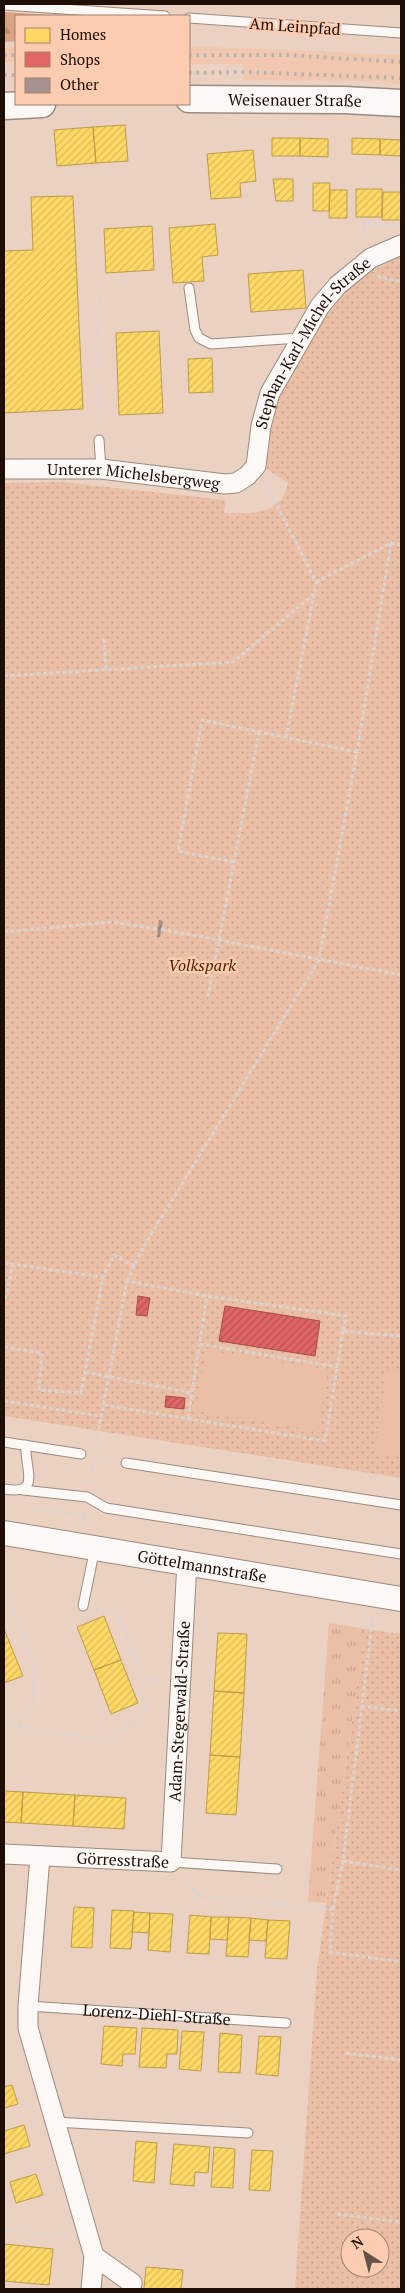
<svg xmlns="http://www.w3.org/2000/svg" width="405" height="2293" font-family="'PT Serif',serif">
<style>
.built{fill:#f1c8af}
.grass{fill:url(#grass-tufts)}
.forest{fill:url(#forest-firs)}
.park{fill:url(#park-dots);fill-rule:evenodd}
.pitch{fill:#ebbfa6}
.homes{fill:url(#homes-hatch);stroke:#bc9c49}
.shops{fill:url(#shops-hatch);stroke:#a64c49}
.building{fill:url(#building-hatch)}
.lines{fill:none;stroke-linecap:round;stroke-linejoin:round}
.service-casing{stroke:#9c8a7e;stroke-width:11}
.minor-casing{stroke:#9c8a7e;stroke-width:21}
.tertiary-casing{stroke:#9c8a7e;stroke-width:26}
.secondary-casing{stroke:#9c8a7e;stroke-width:29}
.path{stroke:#dcd3ce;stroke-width:3;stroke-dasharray:4 2.5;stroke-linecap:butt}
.service{stroke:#fcf8f6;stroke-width:9}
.minor{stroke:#fcf8f6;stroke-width:19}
.tertiary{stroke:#fcf8f6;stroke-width:24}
.secondary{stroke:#fcf8f6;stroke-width:26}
.rail{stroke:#b8b2ae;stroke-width:4;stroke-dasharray:2.5 5;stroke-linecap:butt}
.labels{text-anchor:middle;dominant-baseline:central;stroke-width:5;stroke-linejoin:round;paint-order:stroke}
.street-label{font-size:16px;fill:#1e0e05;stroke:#fcccb0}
.park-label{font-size:16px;font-style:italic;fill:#552400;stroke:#fcccb0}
</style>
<defs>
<pattern id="grass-tufts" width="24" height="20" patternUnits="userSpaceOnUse" patternTransform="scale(1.25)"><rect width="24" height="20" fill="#ebbfa6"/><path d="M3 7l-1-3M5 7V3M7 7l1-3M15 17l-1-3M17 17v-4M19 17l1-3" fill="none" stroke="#c9a38d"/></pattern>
<pattern id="forest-firs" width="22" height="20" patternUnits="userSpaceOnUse" patternTransform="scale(1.25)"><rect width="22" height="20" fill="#d9a382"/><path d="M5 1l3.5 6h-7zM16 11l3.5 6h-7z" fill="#ba8b6f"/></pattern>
<pattern id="park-dots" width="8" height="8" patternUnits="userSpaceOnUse" patternTransform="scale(1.25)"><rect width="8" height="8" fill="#ebbfa6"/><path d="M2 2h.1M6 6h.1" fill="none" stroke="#c9a38d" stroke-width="1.8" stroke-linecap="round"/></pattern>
<pattern id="homes-hatch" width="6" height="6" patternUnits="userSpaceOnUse" patternTransform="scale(1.25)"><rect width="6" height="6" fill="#ffd966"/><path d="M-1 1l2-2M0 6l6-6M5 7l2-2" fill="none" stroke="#dab957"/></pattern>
<pattern id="shops-hatch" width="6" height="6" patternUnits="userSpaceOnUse" patternTransform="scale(1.25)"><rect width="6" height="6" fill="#e06666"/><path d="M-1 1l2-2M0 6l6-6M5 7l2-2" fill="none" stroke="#b55252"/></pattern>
<pattern id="building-hatch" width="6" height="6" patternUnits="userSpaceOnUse" patternTransform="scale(1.25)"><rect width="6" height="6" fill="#a5928f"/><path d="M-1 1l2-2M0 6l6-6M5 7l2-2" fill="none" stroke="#867673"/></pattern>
</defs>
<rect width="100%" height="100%" fill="#ead1c2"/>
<path class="built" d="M189 46 401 55V84L370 81 243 80V64H189Z
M16 47V62H4V48Z"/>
<path class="grass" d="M329 1623 365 1629 326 1903 308 1901Z"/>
<path class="forest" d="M4 12 62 16H16V41L4 42Z"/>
<path class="park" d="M401 255V1478L4 1416V483L60 482 226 500 224 513C252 514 282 515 288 483L267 469 265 458 279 389 329 308 350 286 374 270Z
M365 1629 401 1634V2289H295L317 1970ZM350 2238H380V2268H350Z"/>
<path class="pitch" d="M206 1350 328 1370 318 1431 196 1411Z
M387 1370 401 1372V1457L375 1453Z"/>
<path class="homes" d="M125 125 128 161 96 163 93 127Z
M93 127 96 163 57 166 54 130Z
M272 138H300V156H272Z
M300 138 328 139V157L300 156Z
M352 138 380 139V155L352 154Z
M380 139 401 140V156L380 155Z
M253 150 256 181 240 183 241 197 211 199 207 154Z
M273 179H293V201H276Z
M313 183H330L329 211H313Z
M356 189H382V217H356Z
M330 190H347V218H329Z
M383 192H401V220H382Z
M73 196 83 409 4 413V251L33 250 31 197Z
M215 224 218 255 202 257 204 281 173 283 169 228Z
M152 226 154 270 106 273 104 229Z
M303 270 306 308 251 312 248 274Z
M159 331 163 413 119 415 116 333Z
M212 358 213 392 189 393 188 359Z
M104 1616 121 1660 94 1670 77 1627Z
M4 1629 23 1676 4 1683Z
M218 1633 247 1634 244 1693 214 1691Z
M121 1660 138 1703 111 1714 94 1670Z
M214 1691 244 1693 240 1757 210 1755Z
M210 1755 240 1757 236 1815 206 1813Z
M4 1791 23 1792 21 1823 4 1822Z
M23 1792 75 1795 73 1826 21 1823Z
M75 1795 126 1798 124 1829 73 1826Z
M74 1907 94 1908 92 1948 71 1947Z
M112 1910 134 1911 131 1949 110 1948Z
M134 1912 150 1913 149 1933 132 1932Z
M150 1913 173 1914 170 1952 148 1950Z
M190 1915 211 1917 209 1954 187 1953Z
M211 1917H229L227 1940 210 1939Z
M229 1917 251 1918 248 1957 226 1956Z
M251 1918 268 1920 266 1941 249 1940Z
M268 1920 290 1921 287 1959 265 1958Z
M104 2026 137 2028 135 2054H123L122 2066 101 2064Z
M142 2028 178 2030 177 2054H167L166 2068 139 2067Z
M182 2031 204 2032 201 2071 179 2069Z
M220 2033 242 2035 240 2073 218 2072Z
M259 2036 281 2037 278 2076 256 2074Z
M12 2085 18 2104 4 2108V2087Z
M24 2125 30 2146 4 2154V2131Z
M136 2141 157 2143 154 2183 133 2181Z
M174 2144 210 2147 208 2173 195 2172 194 2186 170 2184Z
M214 2147 235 2149 233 2188 211 2187Z
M252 2150 273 2151 270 2191 249 2190Z
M36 2174 43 2195 16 2203 10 2182Z
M4 2244 53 2249 49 2285 4 2281Z
M146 2267 183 2270 181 2289H144Z"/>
<path class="shops" d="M138 1296 150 1298 147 1316 136 1315Z
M225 1306 320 1321 315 1356 219 1341Z
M166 1396 185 1398 184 1409 165 1407Z"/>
<path class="building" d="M159 920 163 921 160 937H157Z"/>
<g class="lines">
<g class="service-casing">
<g id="service">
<path d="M4 5 165 16"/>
<path d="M189 18 401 33"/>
<path d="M189 288 195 330 199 338 211 344 300 338"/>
<path d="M99 440 101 469"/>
<path d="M4 1442 81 1454"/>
<path d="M126 1463 401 1505"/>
<path d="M4 1489C43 1496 24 1468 26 1445"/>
<path d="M23 1490 87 1497 106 1508 401 1554"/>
<path d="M83 1606 95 1548"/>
<path d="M171 1862 277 1869"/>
<path id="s1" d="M28 2006 286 2023"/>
<path d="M55 2122 248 2133"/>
</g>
</g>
<g class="minor-casing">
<g id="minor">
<path id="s2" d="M4 469H101L225 484 236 483 247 476 256 466 261 426 270 393 320 306 338 285 371 258 401 245"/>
<path id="s3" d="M4 1854 171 1862 187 1562"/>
<path d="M40 1856 28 2006V2028L94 2256 91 2289"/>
<path d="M94 2256 132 2283 131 2289"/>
</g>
</g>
<g class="tertiary-casing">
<g id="tertiary">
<path id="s4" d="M4 1533 401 1599"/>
</g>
</g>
<g class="secondary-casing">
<g id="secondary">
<path id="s5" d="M189 99 344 100 401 103"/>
<path d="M4 106 42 104"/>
</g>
</g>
<path class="path" d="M364 233V223L396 225
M377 276 401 282
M99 427 98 322 101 290
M316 582 391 543 401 545
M104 639 106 669
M4 676 233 662 314 594 316 582 265 482
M286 738 314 594
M234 862 178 851 202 720 357 752
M161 929 401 975
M4 932 112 922 158 929
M208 997 259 732
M4 1263 103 1277
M127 1281 144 1246 319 960 357 752 391 543
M4 1305 13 1264
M200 1344 338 1367
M4 1347 42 1353 39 1390 81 1393 103 1277 114 1255 135 1266
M85 1372 192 1393
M4 1401 101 1416
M104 1405 325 1441 343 1331
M188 1418 207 1296
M95 1449 127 1281 207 1296 346 1316 343 1331 401 1336
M94 1456 113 1460
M89 1484 93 1463
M32 1508 85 1516
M83 1526 84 1512
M4 1569 5 1566
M4 1588 33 1663 34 1702 19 1727
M96 1609 118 1614 143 1679
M361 1706 401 1711
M4 1727H19L103 1740 109 1739 131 1726 145 1709 143 1679 162 1682
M343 1861 401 1870
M184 1877 200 1897 333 1909 330 1952 401 1962
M333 1909 343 1861 373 1615
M4 1975H11
M346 2053 401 2060
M337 2214 401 2222
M4 2229 68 2236"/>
<use href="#service" class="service"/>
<use href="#minor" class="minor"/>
<use href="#tertiary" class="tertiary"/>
<use href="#secondary" class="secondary"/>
<path class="rail" d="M4 55H16
M189 55H286L401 62
M189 73 243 72 401 78
M4 75H16"/>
</g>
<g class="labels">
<g class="street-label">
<text transform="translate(295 26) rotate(4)">Am Leinpfad</text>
<text stroke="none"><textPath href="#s5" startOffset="106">Weisenauer Straße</textPath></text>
<text stroke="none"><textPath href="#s2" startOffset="399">Stephan-Karl-Michel-Straße</textPath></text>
<text stroke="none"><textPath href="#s2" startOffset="130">Unterer Michelsbergweg</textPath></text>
<text stroke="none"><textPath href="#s4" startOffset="201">Göttelmannstraße</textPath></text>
<text stroke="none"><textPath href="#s3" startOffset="318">Adam-Stegerwald-Straße</textPath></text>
<text stroke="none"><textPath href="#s3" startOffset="119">Görresstraße</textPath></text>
<text stroke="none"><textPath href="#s1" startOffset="129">Lorenz-Diehl-Straße</textPath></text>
</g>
<g class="park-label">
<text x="202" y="965">Volkspark</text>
</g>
</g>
<rect width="405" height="2293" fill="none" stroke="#1e0e05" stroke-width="10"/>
<rect x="15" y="15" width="175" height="90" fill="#fcccb0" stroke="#a3806c"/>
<rect x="25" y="28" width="25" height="15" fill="#ffd966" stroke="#a3806c"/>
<text x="60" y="40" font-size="15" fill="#1e0e05">Homes</text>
<rect x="25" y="52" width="25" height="15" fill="#e06666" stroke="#a3806c"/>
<text x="60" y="65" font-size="15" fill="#1e0e05">Shops</text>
<rect x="25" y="78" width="25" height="15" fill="#a5928f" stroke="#a3806c"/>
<text x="60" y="90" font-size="15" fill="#1e0e05">Other</text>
<g transform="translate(365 2253) rotate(324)"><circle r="24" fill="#fcccb0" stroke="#a3806c"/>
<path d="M0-4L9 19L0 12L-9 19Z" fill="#655247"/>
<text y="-8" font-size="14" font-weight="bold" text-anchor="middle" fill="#1e0e05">N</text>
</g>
</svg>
